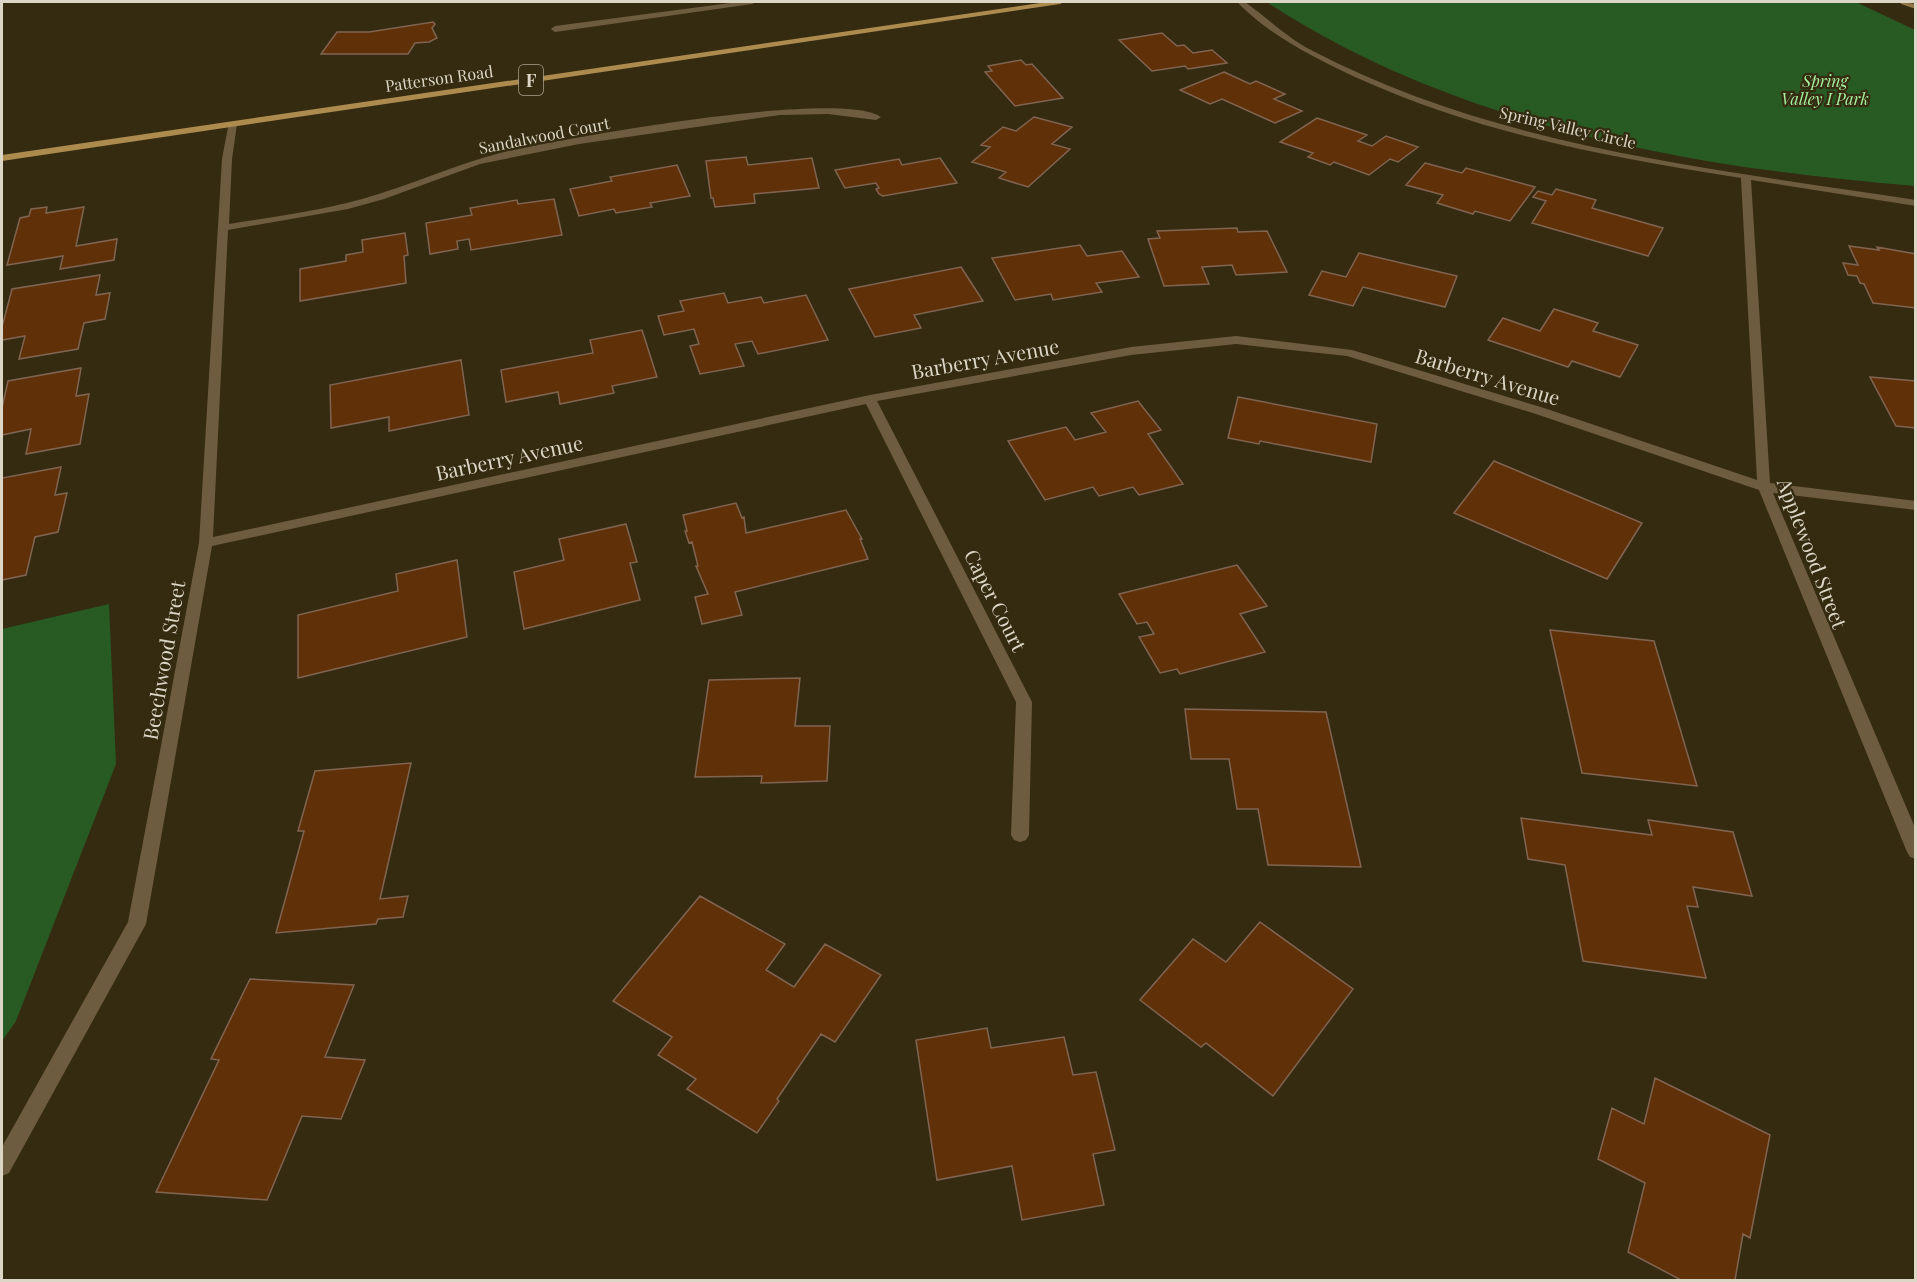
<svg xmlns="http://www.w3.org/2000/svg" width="1917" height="1282" font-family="'Playfair Display',serif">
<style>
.green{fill:#285a24}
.building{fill:#603108;stroke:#806452;stroke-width:1.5}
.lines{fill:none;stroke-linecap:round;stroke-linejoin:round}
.service{fill:#6d5c40;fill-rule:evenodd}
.minor{fill:#6d5c40;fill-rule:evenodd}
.secondary{fill:#927648;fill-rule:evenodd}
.primary{fill:#ad8a4e;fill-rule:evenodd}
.labels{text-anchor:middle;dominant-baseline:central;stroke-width:4.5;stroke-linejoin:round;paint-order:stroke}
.far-street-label{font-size:16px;fill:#dbd6c6;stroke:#352b10}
.far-park-label{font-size:16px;font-style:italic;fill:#a5f19d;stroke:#352b10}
.shield{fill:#352b10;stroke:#a9a38f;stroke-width:1.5}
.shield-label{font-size:18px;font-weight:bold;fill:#dbd6c6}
.street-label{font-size:20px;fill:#dbd6c6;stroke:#352b10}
</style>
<rect width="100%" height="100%" fill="#352b10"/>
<path class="green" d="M1273 2H1856L1915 30V186C1693 168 1458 127 1268 3Z
M109 604 116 764 16 1021 2 1041V629Z"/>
<path class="building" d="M433 22 435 24 432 28 437 38 429 42 415 43 408 54H321L337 32H369Z
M1162 33 1177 46 1184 45 1193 53 1212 50 1227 63 1188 69 1185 66 1152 71 1119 40Z
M1021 60 1026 65 1032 64 1063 98 1015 106 985 72 992 71 988 66Z
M1224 72 1250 84 1256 81 1285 94 1274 99 1302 111 1275 123 1222 99 1210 104 1180 90Z
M1034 117 1072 127 1052 144 1070 149 1028 187 999 178 1006 172 972 162 990 147 981 145 1003 127 1016 131Z
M1317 118 1367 135 1358 141 1372 146 1386 136 1418 147 1398 162 1390 159 1369 175 1334 162 1330 165 1308 157 1313 153 1280 142Z
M746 157 748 165 812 158 819 188 754 194 755 203 715 207 713 198H711L706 161Z
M940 158 957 183 883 196 879 194 876 189 879 188 876 183 845 188 835 170 899 159 902 165Z
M1425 163 1462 173 1466 168 1535 187 1510 221 1475 211 1473 214 1437 203 1443 195 1406 185Z
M677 165 690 196 650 203 652 207 616 213 614 209 579 216 570 189 612 181 610 177Z
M1556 189 1596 200 1592 208 1663 228 1648 256 1532 223 1546 201 1533 197 1538 191 1552 195Z
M554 199 562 235 471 250 469 239 457 241 458 249 430 254 426 223 472 215 470 208 517 200 518 204Z
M47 207 46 213 84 207 76 246 117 239 114 260 60 269 63 256 7 265 20 218 29 216 31 209Z
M1237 228 1238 232 1267 231 1287 272 1236 275 1232 265 1202 267 1209 284 1164 286 1148 239 1160 238 1157 231Z
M405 233 408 255 404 256 406 283 300 301V269L346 261V255L363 252 362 240Z
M1080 245 1087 256 1122 251 1139 277 1096 283 1102 292 1053 300 1051 294 1015 300 992 258Z
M1849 246 1879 250 1877 247 1916 254V308L1873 303 1864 284 1860 283 1857 276 1848 275 1843 263 1858 265Z
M1359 253 1457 276 1445 307 1363 287 1353 306 1309 295 1322 271 1346 277Z
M961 267 983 301 914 315 921 328 875 337 849 289Z
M100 275 96 295 110 293 105 319 84 323 78 349 19 359 25 336 2 340V327L12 289Z
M724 293 728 303 761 297 764 303 806 295 828 340 758 354 752 341 735 344 744 366 700 374 690 346 699 344 694 329 664 335 658 316 684 311 680 301Z
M1554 309 1598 323 1593 331 1638 345 1620 377 1572 361 1568 367 1488 340 1503 318 1540 331Z
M642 330 657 377 612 386 614 393 560 404 558 392 506 402 501 370 593 353 590 340Z
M461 360 469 415 389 431V417L331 428 330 385Z
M81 368 76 396 89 394 80 444 26 454 31 429 2 435V408L8 381Z
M1870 377 1916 381V428L1896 426Z
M1238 397 1377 424 1371 462 1260 441 1259 444 1228 438Z
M1138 401 1161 430 1148 434 1183 484 1139 495 1133 487 1099 496 1093 487 1045 500 1008 441 1066 427 1075 440 1106 432 1091 413Z
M1494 461 1642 523 1607 579 1454 513Z
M61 467 55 495 67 493 58 532 35 537 26 575 2 580V478Z
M736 503 742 518 744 517 746 533 846 510 862 539H860L868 559 735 592 742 615 702 624 695 597 708 594 696 566H698L692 542 689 543 685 531H687L683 515Z
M626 524 637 562 630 563 640 600 524 629 514 572 564 560 559 539Z
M457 560 467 637 298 678V615L398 591 396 574Z
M1237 565 1267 606 1240 614 1265 652 1180 674 1177 669 1160 673 1139 637 1154 634 1147 622 1137 624 1119 594Z
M1550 630 1654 641 1697 786 1582 773Z
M800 678 795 726H830L827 781 761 783 762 776 695 777 709 680Z
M1185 709 1326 712 1361 867 1268 865 1258 809H1237L1229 759H1191Z
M411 763 380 899 408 896 403 917 378 919 376 924 276 933 304 831H298L315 771Z
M1521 818 1652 835 1648 820 1733 832 1752 896 1693 887 1698 907 1687 906 1706 978 1583 961 1565 865 1528 859Z
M700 896 785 944 766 970 794 987 825 944 881 975 835 1042 821 1034 777 1099 779 1101 757 1133 687 1089 696 1079 658 1055 672 1037 613 1001Z
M1260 922 1353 989 1273 1096 1206 1043 1201 1047 1140 1000 1193 939 1226 962Z
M250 979 354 985 325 1057 365 1060 341 1119 302 1116 267 1200 156 1192 219 1060 211 1059Z
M987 1028 991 1048 1064 1037 1073 1075 1096 1072 1115 1150 1093 1154 1104 1205 1022 1220 1012 1166 937 1180 916 1040Z
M1655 1078 1770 1135 1750 1238 1743 1234 1735 1280H1681L1628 1252 1645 1183 1598 1159 1612 1108 1644 1124Z"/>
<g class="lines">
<path class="service" d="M738 2H756L752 4 555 32 551 29 555 26Z"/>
<path class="minor" d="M1237 2H1245C1266 17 1288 38 1311 50 1498 148 1711 168 1916 200V206L1751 180 1770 483 1916 501V510L1773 493 1916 830V859L1910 857 1907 852 1759 490 1536 414 1347 356 1236 344 1131 355 877 401 1032 702 1029 835 1026 840 1020 842 1014 840 1011 835 1016 702 866 404 212 546 146 924 9 1173 2 1176V1147L128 922 199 543 222 159 229 122 237 124 232 159 229 224C273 217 319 211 362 199 409 186 453 165 500 153 558 139 840 88 881 117L876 120 828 114 780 115 579 144 480 164 384 199 348 209 228 230 213 537 870 395 1131 347 1236 336 1352 350 1544 408 1757 480 1741 178C1606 157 1481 134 1355 77 1313 57 1270 36 1237 2Z"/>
<path class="secondary" d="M1900 2 1916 4V9L1901 4Z"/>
<path class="primary" d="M1047 2H1064L1060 4 2 161V155Z"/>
</g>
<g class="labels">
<g class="far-street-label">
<text transform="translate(439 78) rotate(-8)">Patterson Road</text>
<text transform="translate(1568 127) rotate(13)">Spring Valley Circle</text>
<text transform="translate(544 135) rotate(-11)">Sandalwood Court</text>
</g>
<g class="far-park-label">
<text x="1825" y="80">Spring<tspan x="1825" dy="18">Valley I Park</tspan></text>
</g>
<rect class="shield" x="519" y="65" width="24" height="30" rx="4.5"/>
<g class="shield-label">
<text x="531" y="80">F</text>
</g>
<g class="street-label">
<text transform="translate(985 358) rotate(-10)">Barberry Avenue</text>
<text transform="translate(1488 376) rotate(17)">Barberry Avenue</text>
<text transform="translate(509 457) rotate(-12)">Barberry Avenue</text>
<text transform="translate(1813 553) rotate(69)">Applewood Street</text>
<text transform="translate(996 600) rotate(63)">Caper Court</text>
<text transform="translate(163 660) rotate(-80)">Beechwood Street</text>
</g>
</g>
<rect width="1917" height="1282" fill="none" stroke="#dbd6c6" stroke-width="6"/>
</svg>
